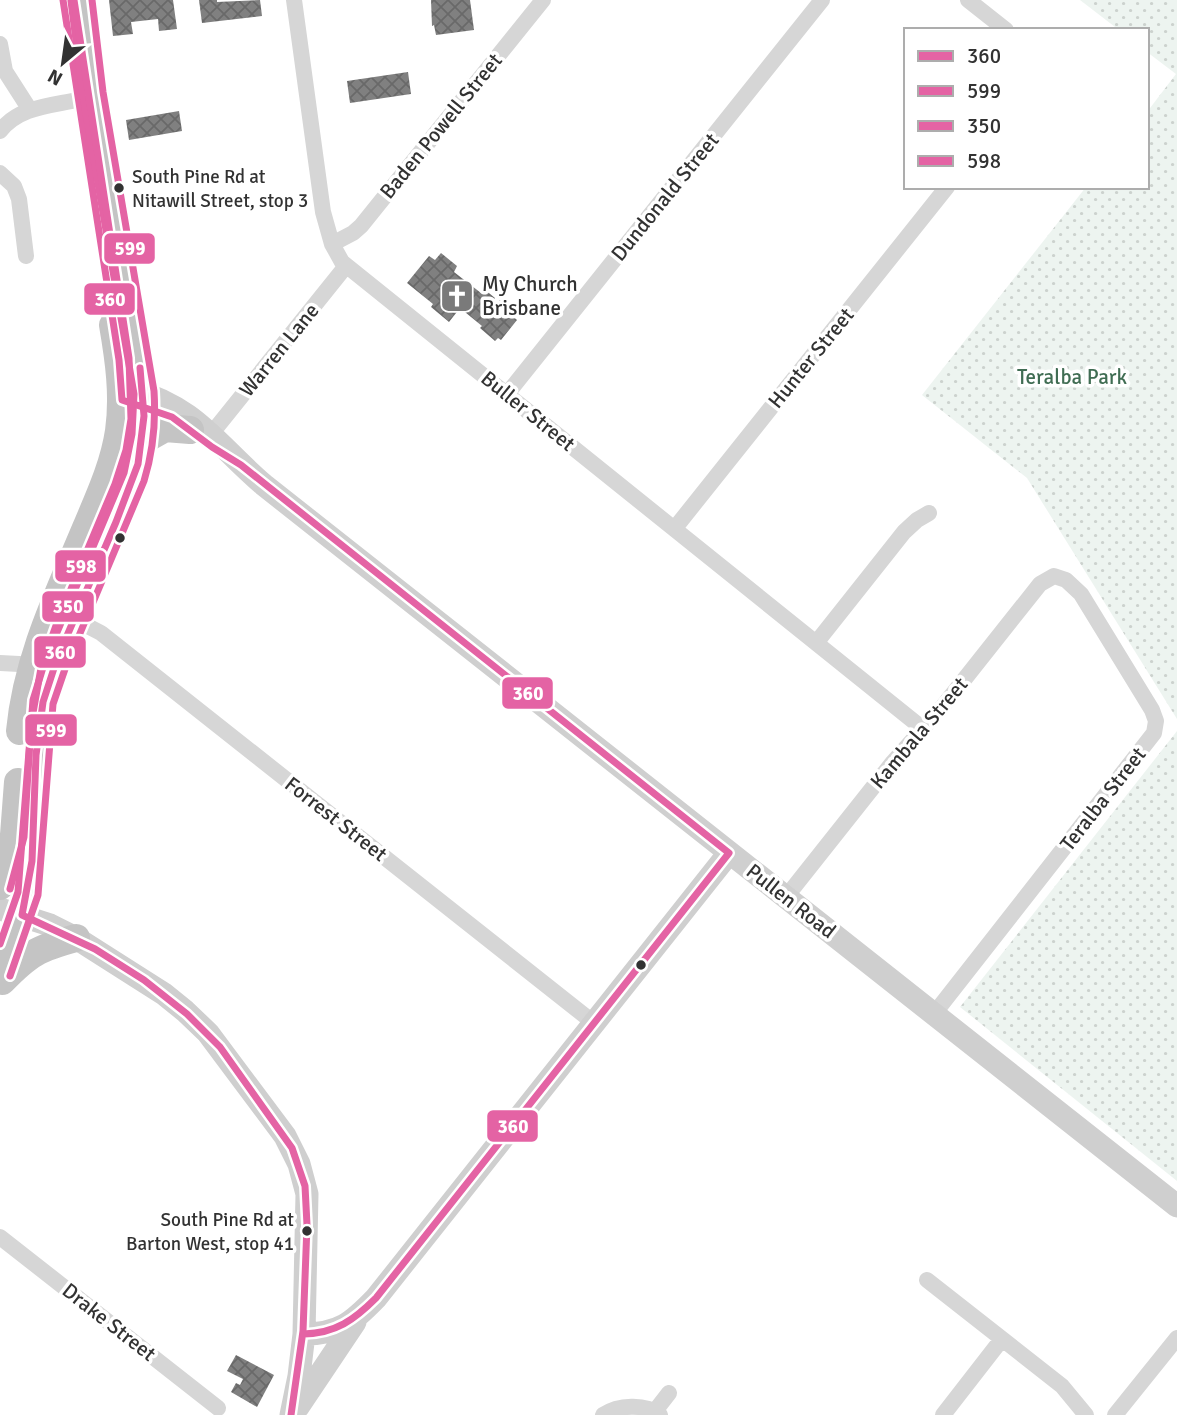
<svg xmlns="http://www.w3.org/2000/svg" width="1177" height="1415" font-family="Signika,sans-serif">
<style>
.park{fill:url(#park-dots)}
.building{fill:url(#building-cross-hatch)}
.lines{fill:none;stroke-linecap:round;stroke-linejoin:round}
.street{stroke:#d6d6d6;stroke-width:16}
.secondary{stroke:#cfcfcf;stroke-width:23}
.highway{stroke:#c4c4c4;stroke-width:28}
.bus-1-casing{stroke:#fff;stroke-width:12}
.bus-2-casing{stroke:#fff;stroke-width:12}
.bus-3-casing{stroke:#fff;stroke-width:12}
.bus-4-casing{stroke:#fff;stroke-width:12}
.bus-1{stroke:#e463a4;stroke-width:7}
.bus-2{stroke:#e463a4;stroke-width:7}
.bus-3{stroke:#e463a4;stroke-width:7}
.bus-4{stroke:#e463a4;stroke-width:7}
.bus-dot{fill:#323232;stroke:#fff;stroke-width:2.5}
.labels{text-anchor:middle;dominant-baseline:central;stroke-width:7;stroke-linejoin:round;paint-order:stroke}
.bus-label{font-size:19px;fill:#323232;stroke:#fff;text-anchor:start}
.street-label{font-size:21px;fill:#323232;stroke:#fff}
.poi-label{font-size:21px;fill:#323232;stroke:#fff;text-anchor:start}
.park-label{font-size:21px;fill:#406d53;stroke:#fff}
.line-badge{stroke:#fff;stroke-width:2.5}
.badge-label{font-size:19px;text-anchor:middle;font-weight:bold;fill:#fff}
</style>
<defs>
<pattern id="park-dots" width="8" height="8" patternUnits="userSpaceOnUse" patternTransform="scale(1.75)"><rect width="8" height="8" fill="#edf4f0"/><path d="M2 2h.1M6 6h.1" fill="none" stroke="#ccd2ce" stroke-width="1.8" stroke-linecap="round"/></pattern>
<pattern id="building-cross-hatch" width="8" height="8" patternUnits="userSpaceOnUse" patternTransform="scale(1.75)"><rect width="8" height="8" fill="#808080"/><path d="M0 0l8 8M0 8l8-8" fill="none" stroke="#696969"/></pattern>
</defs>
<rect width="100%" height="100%" fill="#fff"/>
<path class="park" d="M1080 0H1177V719L1027 478 922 395 1086 187H1147V112L1176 74 1147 52V30H1119Z
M1177 731V1181L960 1007Z"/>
<path class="building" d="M109 0H173L177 29 159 31 158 19 131 22 133 34 113 36Z
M199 0H217V2L260 0 262 16 202 23Z
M431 0H470L474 30 436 35 434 25 432 26Z
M408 72 411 94 350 103 347 81Z
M179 111 182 131 129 140 126 120Z
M441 253 457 266 454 272 481 293 484 289 495 298 492 302 496 305 500 300 509 308 507 311 517 320 501 340 498 338 495 341 480 328 482 326 460 308 449 322 431 307 433 304 407 283 429 256 435 260Z
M236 1355 274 1375 257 1407 231 1392 236 1383 240 1385 243 1379 227 1371Z"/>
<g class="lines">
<path class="street" d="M294 0 323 212 332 244 342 262 922 728
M968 0 1006 30
M0 44 5 71 30 110
M0 131C19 107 49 106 77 100
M0 173 14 186 19 199 26 256
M332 244 353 233 361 226 543 0
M507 394 822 0
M212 433 346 266
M675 528 947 187
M74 619 101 633 594 1023
M816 643 904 532 917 520 929 513
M0 663 38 665
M786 897 893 762 944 705 1040 584 1054 576 1066 580 1081 594 1152 710 1156 721 1154 733 934 1014
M0 1237 218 1408
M927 1280 1062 1386 1086 1415
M603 1415C618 1405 645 1403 660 1415
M652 1415 669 1393
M943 1415 1002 1339
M1115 1415 1177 1338"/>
<path class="secondary" d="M131 389C197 408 215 443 264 485L1177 1206
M0 909 50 925 76 938 164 994 185 1011 208 1033 285 1136 299 1164 307 1194 304 1334 299 1376 291 1415
M304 1334C339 1334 352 1323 376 1298L729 853
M298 1407 355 1322"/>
<path class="highway" d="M142 441 165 428 190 430
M20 731C27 658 58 595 86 528 99 497 114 465 119 431 124 395 119 360 113 325
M0 886 14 835 18 782
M0 972 15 935 28 894 33 852 39 733 43 702 55 665 134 477C143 449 145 422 144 393L93 94 81 0
M2 981C29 953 39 948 76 938"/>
<g class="bus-1-casing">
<path id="bus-1" d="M63 0 119 360 122 400 172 417 212 447 241 465 729 853 376 1298C354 1320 336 1333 304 1334
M140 368 144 416 138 464 116 522 57 659 43 702 36 755 32 861 22 915 95 949 144 980 187 1014 220 1047 292 1148 305 1186 307 1225 303 1331 291 1415"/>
</g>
<g class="bus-2-casing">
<path id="bus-2" d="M10 976 38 895 53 704 65 669 144 481C153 452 156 422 154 391L103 92 92 0"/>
</g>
<g class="bus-3-casing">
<path id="bus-3" d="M0 944 18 892 33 700 45 661 124 473 132 434 134 394 83 96 71 1"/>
</g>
<g class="bus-4-casing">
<path id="bus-4" d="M10 889 24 837 31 724 41 668 58 620 115 484 126 450 131 419 129 358 74 0"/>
</g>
<use href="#bus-1" class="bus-1"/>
<use href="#bus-2" class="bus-2"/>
<use href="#bus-3" class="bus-3"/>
<use href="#bus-4" class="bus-4"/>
</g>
<defs>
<g id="church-square" transform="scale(1.75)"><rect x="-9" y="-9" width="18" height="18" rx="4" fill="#7a7a7a" stroke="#fff"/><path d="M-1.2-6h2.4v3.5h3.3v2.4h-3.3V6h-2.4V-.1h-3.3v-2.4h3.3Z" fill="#fff"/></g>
</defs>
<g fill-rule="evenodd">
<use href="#church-square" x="457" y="296"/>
</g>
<g class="bus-dot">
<circle cx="119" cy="188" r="6"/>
<circle cx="120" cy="538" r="6"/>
<circle cx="641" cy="965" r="6"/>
<circle cx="307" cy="1231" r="6"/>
</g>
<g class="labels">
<g class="bus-label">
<text x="132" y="177">South Pine Rd at<tspan x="132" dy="24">Nitawill Street, stop 3</tspan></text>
<text x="294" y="1220" text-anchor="end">South Pine Rd at<tspan x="294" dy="24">Barton West, stop 41</tspan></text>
</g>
<g class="street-label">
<text transform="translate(441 126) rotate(-51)">Baden Powell Street</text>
<text transform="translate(665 197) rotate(-51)">Dundonald Street</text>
<text transform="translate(279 350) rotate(-51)">Warren Lane</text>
<text transform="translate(811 358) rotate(-51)">Hunter Street</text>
<text transform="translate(528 411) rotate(39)">Buller Street</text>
<text transform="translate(919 733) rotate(-50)">Kambala Street</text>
<text transform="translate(1103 799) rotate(-52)">Teralba Street</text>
<text transform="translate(336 819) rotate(38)">Forrest Street</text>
<text transform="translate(791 901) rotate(38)">Pullen Road</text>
<text transform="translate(109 1322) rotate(38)">Drake Street</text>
</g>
<g class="poi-label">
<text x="482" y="284">My Church<tspan x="482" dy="24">Brisbane</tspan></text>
</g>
<g class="park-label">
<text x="1072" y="377">Teralba Park</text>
</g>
</g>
<g class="line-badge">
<rect x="103" y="232" width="53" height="33" rx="7" fill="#e463a4"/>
<rect x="83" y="282" width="53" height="34" rx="7" fill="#e463a4"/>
<rect x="54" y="549" width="53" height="34" rx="7" fill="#e463a4"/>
<rect x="41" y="590" width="54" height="33" rx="7" fill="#e463a4"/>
<rect x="33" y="635" width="54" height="34" rx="7" fill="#e463a4"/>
<rect x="501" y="676" width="53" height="34" rx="7" fill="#e463a4"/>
<rect x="24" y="713" width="54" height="34" rx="7" fill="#e463a4"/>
<rect x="486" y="1109" width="53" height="34" rx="7" fill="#e463a4"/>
</g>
<g class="badge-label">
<text x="130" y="255">599</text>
<text x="110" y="306">360</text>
<text x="81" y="573">598</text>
<text x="68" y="613">350</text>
<text x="60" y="659">360</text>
<text x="528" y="700">360</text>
<text x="51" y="737">599</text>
<text x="513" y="1133">360</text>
</g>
<rect x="904" y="28" width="245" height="161" fill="#ffffff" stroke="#adadad" stroke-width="2"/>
<rect x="918" y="51" width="35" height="10" fill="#e463a4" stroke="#adadad" stroke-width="2"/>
<text x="967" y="63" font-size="21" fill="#323232">360</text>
<rect x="918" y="86" width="35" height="10" fill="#e463a4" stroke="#adadad" stroke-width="2"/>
<text x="967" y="98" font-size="21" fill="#323232">599</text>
<rect x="918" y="121" width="35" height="10" fill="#e463a4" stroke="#adadad" stroke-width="2"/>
<text x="967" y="133" font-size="21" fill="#323232">350</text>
<rect x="918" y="156" width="35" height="10" fill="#e463a4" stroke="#adadad" stroke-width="2"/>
<text x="967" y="168" font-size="21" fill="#323232">598</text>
<g transform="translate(63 63) rotate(209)" stroke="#ffffff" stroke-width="5" paint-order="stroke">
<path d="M0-5L12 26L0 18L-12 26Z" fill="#323232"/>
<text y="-10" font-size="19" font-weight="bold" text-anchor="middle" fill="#323232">N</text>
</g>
</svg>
